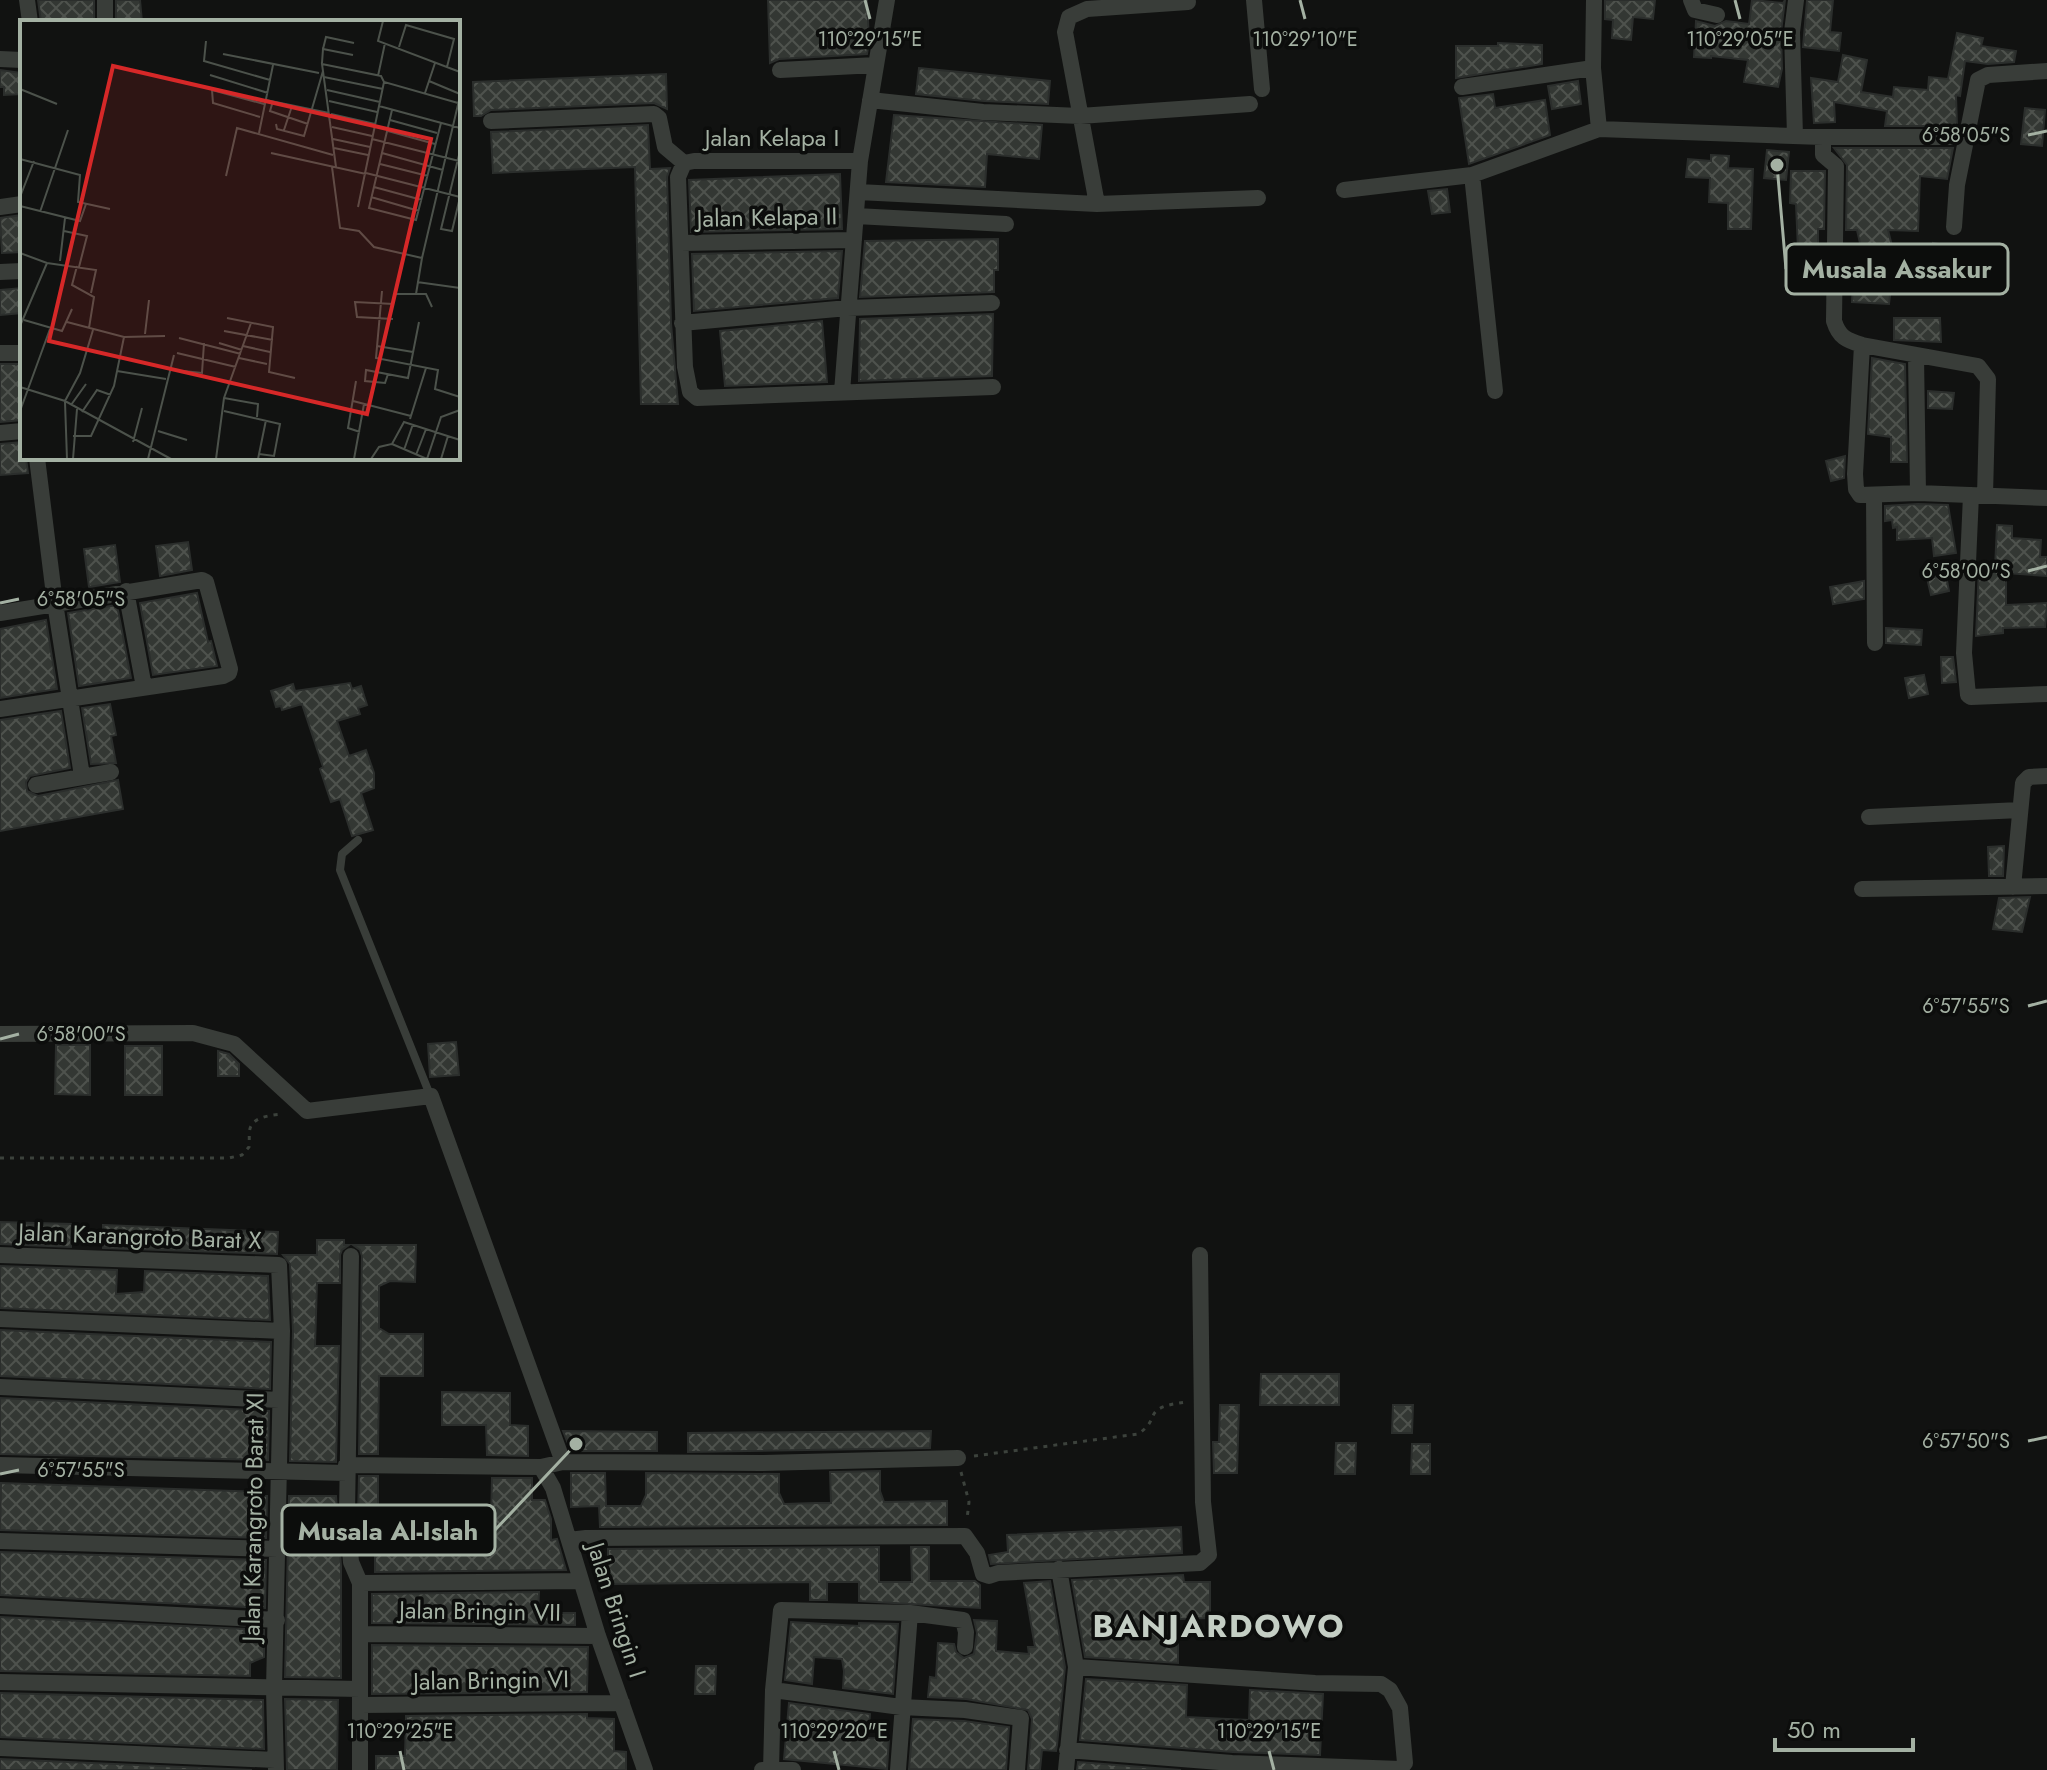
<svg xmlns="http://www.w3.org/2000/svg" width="2047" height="1770" font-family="Jost,sans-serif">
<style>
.building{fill:url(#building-cross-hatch);stroke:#2b2e2c;stroke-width:2}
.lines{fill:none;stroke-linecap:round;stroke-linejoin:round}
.path{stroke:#3c423c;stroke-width:3;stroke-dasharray:4 6;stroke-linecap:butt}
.lane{stroke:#393d39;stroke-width:8}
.street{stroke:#393d39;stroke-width:16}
.ticks{fill:none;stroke:#a4b1a3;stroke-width:3}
.labels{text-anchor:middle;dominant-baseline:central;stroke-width:7;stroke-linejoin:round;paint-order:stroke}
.street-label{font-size:24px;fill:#a4b1a3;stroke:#0c0d0c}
.district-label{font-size:32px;font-weight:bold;letter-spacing:2px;fill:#c4cec4;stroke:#0c0d0c}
.inset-road{fill:none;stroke:#4c524b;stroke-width:2}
.view{fill:#d62828;fill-opacity:0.15;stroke:#d62828;stroke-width:4}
.inset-edge{fill:none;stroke:#a4b1a3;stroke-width:4}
.ticks-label{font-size:20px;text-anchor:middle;fill:#a4b1a3;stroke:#0c0d0c;stroke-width:7;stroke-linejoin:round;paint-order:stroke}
.leader{fill:none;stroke:#a4b1a3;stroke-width:3}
.callout-dot{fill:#a4b1a3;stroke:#0c0d0c;stroke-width:3}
.callout{fill:#0c0d0c;stroke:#a4b1a3;stroke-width:3}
.callout-label{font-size:26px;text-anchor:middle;font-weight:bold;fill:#a4b1a3}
</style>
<defs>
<pattern id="building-cross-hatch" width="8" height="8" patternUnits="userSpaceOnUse" patternTransform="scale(2)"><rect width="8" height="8" fill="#333733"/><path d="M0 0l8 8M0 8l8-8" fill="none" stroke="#4e524d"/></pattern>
</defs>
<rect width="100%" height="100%" fill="#111211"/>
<path class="building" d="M38 0H94V22H41Z
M116 0H140L142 22H116Z
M768 0H867L869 41 867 54 779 59 770 63Z
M1605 0H1655L1653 19 1633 17 1631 40 1612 38 1613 20 1605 19Z
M1752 0 1783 3 1785 0 1781 32 1782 69 1778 87 1744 82 1748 60 1711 56V58L1694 57 1696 21 1715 26 1726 21 1749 24Z
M1807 0H1833L1830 32 1841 33 1839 51 1803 47Z
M1957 33 1983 38 1981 46 2016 51 2014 62 1988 64 1965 61 1960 96 1956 95 1957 126H1885L1887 111 1834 102 1835 122 1814 123 1811 78 1838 82 1843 55 1867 60 1861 92 1893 97 1894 87 1928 90 1929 77 1948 79Z
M1498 43 1542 45V64L1456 78V46H1498Z
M919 68 1050 81 1048 104 984 101 916 94Z
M0 70 22 73V94L4 95V87H0Z
M666 74 667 109 654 103 491 110 481 116H474L473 82Z
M1578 81 1581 104 1552 109 1548 86Z
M1493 94 1495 108 1545 100 1550 135 1469 164 1459 98Z
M2025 108 2045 110 2042 146 2021 144Z
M894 115 1042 125 1039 159 987 154 985 187 886 182Z
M648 125 650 169 670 168 667 177 671 323 678 404H641L635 167 493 173 491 132Z
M1834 148H1953L1947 179 1920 176 1918 231 1888 230 1892 246 1862 252 1857 230H1846L1847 165Z
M1767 150 1789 152 1786 180 1764 178Z
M1711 155 1729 156 1728 168 1753 169 1751 229H1728V203L1709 202 1710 178 1686 177 1688 159 1711 161Z
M1791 171H1825L1824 229H1818V273H1824L1823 290H1787L1788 272 1799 273 1796 204 1790 203Z
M840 174 842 229 691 232 689 180Z
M1447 189 1450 212 1432 214 1428 191Z
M22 215V252L2 253 0 218Z
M998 239V270H994V292L860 297 865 241Z
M1933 243 1956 247 1954 276 1932 275Z
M842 251 838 298 694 311 692 254Z
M1853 284 1891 287 1889 304 1852 302Z
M22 288V313L0 315V290Z
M993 314 992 376 859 381 860 319Z
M1894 318H1940L1941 342 1894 340Z
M822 321 827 382 725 386 720 331Z
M1872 358 1905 364 1907 462H1891V437L1868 434Z
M0 364H21L22 420 0 422Z
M1928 391 1954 393 1952 409 1928 408Z
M22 442V458H26L28 473 0 475V444Z
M1845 456 1844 478 1831 481 1826 461Z
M1918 504 1948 505 1956 553 1934 556 1932 538 1897 540V527L1893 528 1892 520 1885 521V506Z
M1997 525 2012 526V538L2041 540 2040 557H2047V576L2006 573V605L2047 603 2045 627 2003 628V633L1976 636 1979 568H1995Z
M188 542 192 570 160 576 156 546Z
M115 545 120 582 89 587 84 549Z
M1946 575 1949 591 1931 595 1927 578Z
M1864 581V599L1833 604 1830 587Z
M197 593 208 642 211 641 217 666 153 675 140 603Z
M117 605 131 678 79 686 68 613Z
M46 620 57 689 0 698V629Z
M1886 628 1922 630 1921 645 1886 643Z
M1941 657H1953L1956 682 1942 683Z
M1924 675 1928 694 1909 698 1905 678Z
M350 683 352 689 361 686 367 705 358 708 360 714 337 721 349 756 366 750 374 773V788L361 793 373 830 352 836 340 799 331 802 320 769 323 767 302 704 282 710 281 706 276 707 271 691 293 684 295 691Z
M110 704 116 735 111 736 116 763 91 764 82 708Z
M61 711 70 768 30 776 26 782 27 791 38 796 118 780 123 809 0 831V720Z
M2004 846 2003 876H1989L1988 847Z
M2030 897 2022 932 1993 929 1999 898Z
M456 1042 459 1075 430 1077 428 1044Z
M56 1045H90V1095L55 1094Z
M125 1046H162V1095H125Z
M218 1051 229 1054 239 1064V1076H218Z
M0 1222 72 1224 71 1247 0 1244Z
M103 1225 278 1232 277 1254 103 1248Z
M317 1240H344V1245H349L342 1250 340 1255V1283H317L315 1346H339L336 1462 290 1461 293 1331 290 1264 283 1255H317Z
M353 1245H416L415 1282 390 1281 379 1286V1328L389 1334H423V1376H379L378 1454H359L362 1256 360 1250Z
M0 1266 117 1270 116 1294 144 1292 145 1271 268 1276 270 1320 0 1308Z
M0 1330 271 1342 270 1389 0 1376Z
M1261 1374H1339V1405H1260Z
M442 1392 510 1393V1425L528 1426V1456L487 1455 486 1425H442Z
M0 1398 269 1411 268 1460 0 1454Z
M1220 1405H1239L1237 1473H1214L1213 1442H1219Z
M1393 1405H1413L1412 1433H1392Z
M563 1431 657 1432V1451H571Z
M931 1431 930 1448 688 1452V1433Z
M1336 1443H1356L1355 1474H1335Z
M1412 1444H1430V1474H1411Z
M880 1471V1491L884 1502 947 1501V1525L600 1527 599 1506 571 1507V1473H605L606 1506H641L646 1495V1473L779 1474V1493L784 1504 815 1503H831L830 1472Z
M359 1476H378V1516H358Z
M492 1478H532V1500H545L551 1519V1540L557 1539 566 1570 375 1572V1518L491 1520Z
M1 1483 263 1492V1496H267L266 1538 0 1530Z
M289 1496H336L341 1566V1678L285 1677Z
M1181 1527 1182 1553 991 1564 989 1555 1008 1552 1007 1535Z
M879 1547V1582H912L911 1547H929V1581H975L980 1585V1608L859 1601V1582H827V1600H810V1582L608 1584V1549Z
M0 1552 266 1560 265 1608 0 1595Z
M1183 1575 1184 1582H1210V1618L1178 1619V1663L1085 1657 1072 1580Z
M1050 1581 1065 1667 1057 1745 1056 1751 1042 1750 1040 1770H1028L1032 1719 1028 1710 966 1699 928 1697 930 1677 936 1678 938 1643 954 1644 956 1652 964 1658 974 1654 977 1633 974 1620 997 1621 996 1651 1029 1654 1028 1647H1035L1024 1583Z
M539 1592 538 1613H575V1625L372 1623V1594Z
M0 1617 264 1630V1657L250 1663V1676L0 1671Z
M791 1622 859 1626V1623L898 1624 893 1694 843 1688 844 1671 842 1659 814 1657 812 1684 785 1680Z
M372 1645 588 1647 587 1692 372 1694Z
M696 1666H716L715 1694H695Z
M1086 1679 1187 1685 1186 1717 1249 1720 1250 1690 1323 1694 1320 1755 1233 1752 1080 1740Z
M0 1693 263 1700 264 1749 0 1737Z
M285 1699 338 1700 337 1770H287Z
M789 1703 870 1714 868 1738 889 1739 887 1769 784 1759Z
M587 1714V1718L614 1719V1751L626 1752V1770H376V1756H405L406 1716Z
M913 1719 964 1721 1009 1727 1006 1770 909 1769Z
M0 1759 252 1770H0Z
M1078 1762 1181 1770H1077Z"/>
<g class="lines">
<path class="path" d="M0 1158H229L242 1155 249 1147C250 1141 248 1131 251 1126 256 1116 274 1115 283 1114
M974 1456 1138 1434C1163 1418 1139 1408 1186 1402
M961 1472 969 1502 967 1519"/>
<path class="lane" d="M358 840 342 854 340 870 430 1095"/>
<path class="street" d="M27 0 30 22
M105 0V22
M1254 0 1262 89
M1594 0 1593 68 1599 129
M1691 0 1695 10 1717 15
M0 59 22 60
M780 70 876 65
M1462 87 1593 68
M870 100 983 112 1080 116 1250 104
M491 121 654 114 659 118 665 147 684 163
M1795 136 1792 32 1796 0
M1823 137V155L1836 166 1834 321C1839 337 1846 340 1862 345L1978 366 1988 379 1985 495
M684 163 678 177 685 367 690 392 697 398 993 387
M684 163 694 161H860
M1472 175 1495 391
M1344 190 1472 175 1599 129 1823 137H1965
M858 192 1097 204 1258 198
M1097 204 1065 32 1069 17 1087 9 1188 2
M0 207 22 204
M856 216 1006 224
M1954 227 1957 185 1978 80 1988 75 2047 71
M681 243 854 240
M0 272 22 271
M682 323 848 308 992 303
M1862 345 1855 474 1856 489 1860 495 1918 493 2047 498
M0 353H22
M1916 355 1918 493
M842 392 860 161 887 0
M0 433 22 431
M37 458 55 603 82 776
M1971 495 1964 653 1968 695 1971 697 2047 694
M1874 496 1875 643
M126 591 144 687
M0 613 202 580 206 582 230 669 229 673 223 676 0 709
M36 785 111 772
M1869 817 2020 810
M2013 887 2023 783 2029 777 2047 776
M1862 889 2047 886
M0 1034 193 1033 234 1044 307 1111 431 1096 563 1462
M0 1255 279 1265 282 1331 274 1689 276 1770
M351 1256 347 1514 351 1562 360 1583V1770
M0 1319 282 1331
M0 1387 279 1400
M0 1465 347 1473
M346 1465 541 1467 563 1462 763 1463 958 1458
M541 1467 553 1488 598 1636 645 1770
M569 1540 586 1538 965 1536 977 1553 983 1574 989 1576 998 1573 1200 1563 1209 1555 1203 1502 1200 1255
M0 1541 277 1549
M1059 1569 1076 1667 1066 1770
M360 1583 581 1581
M0 1606 277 1620
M362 1634 598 1636
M0 1682 360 1689
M773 1690 901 1707 965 1710 1021 1718 1017 1770
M360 1705 622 1703
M0 1748 275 1760
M1067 1750 1232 1763 1400 1769 1405 1763 1400 1708 1390 1690 1381 1684 1315 1683 1076 1667
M762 1770H793
M771 1770 773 1690 781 1610 910 1613 963 1620 966 1632 965 1647
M898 1770 910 1613"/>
</g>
<path class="ticks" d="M865 0 870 19M1300 0 1305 19M1735 0 1740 19M2028 135 2047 131M2028 571 2047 566M0 603 19 599M2028 1006 2047 1001M0 1039 19 1034M2028 1441 2047 1437M0 1474 19 1470M400 1751 404 1770M834 1751 839 1770M1269 1751 1274 1770"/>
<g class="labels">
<g class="street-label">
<text x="772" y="137">Jalan Kelapa I</text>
<text transform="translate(767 217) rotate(-1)">Jalan Kelapa II</text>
<text transform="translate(140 1236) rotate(2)">Jalan Karangroto Barat X</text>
<text transform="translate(253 1517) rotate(-89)">Jalan Karangroto Barat XI</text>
<text transform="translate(617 1610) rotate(72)">Jalan Bringin I</text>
<text transform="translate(480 1611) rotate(1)">Jalan Bringin VII</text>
<text transform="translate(491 1680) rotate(-1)">Jalan Bringin VI</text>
</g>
<g class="district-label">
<text x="1219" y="1626">BANJARDOWO</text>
</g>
</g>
<g transform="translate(20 20)">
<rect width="440" height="440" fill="#111211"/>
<path class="inset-road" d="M363 1 358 21 440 52M186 21 184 41 250 60M379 27 386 5 434 19 427 47M303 29 306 17 334 23M203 34 299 53M302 43 303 29 333 35M190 55 248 73M358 56 365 23M304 57 363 69M409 61 440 74M0 69 37 84M307 70 360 82M405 73 415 43M246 80 309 93M253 81 250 91 288 104M309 81 357 92M359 86 440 108M372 90 349 188 396 200 421 103M311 94 355 104M240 97 193 83 192 70 244 84M370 100 417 113M256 104 257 109 284 116 303 51M312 107 352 116M264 110 272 86M368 111 415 124M239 113 253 45M313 119 350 127M352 119 439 141M314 128 348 135M251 133 346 154M362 133 423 150M0 139 60 155 58 182 90 189M360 144 408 156M312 147 320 208 339 211 354 227 402 238 440 76M316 147 302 44 361 56 364 62 438 83M346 153 440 177M206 156 217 108 313 135M354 167 402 180M0 177 14 141M351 177 399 191M440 177 432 211 421 209 440 131M0 186 60 201 66 184M338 187 364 62M20 192 48 110M44 211 67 216 59 247M0 233 27 243M40 241 45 198M27 243 76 250 71 273M57 246 52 265 74 277 69 308M397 262 440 268M362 271 356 338 418 350 415 369 440 377M376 274H406L412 287M396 274 402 238M207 298 253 307 249 352 275 358M373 299 337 297 335 282 374 284M4 300 42 311 52 289M47 302 104 317 145 316M0 306 27 243M204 311 253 320M125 314 129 280M159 318 221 334M199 323 222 330M223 326 250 332M357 326 393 332M157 333 216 347M219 338 247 344M97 351 146 359M163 351 182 353 184 323M368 354 365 363 345 361 346 350 388 358 399 302M336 361 328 408 340 412M0 367 45 381 151 439M204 378 238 384 237 397M45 381 60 353 73 310M333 381 391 396M45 382 47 439M51 385 66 364M0 391 30 309M204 391 260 404 254 436 239 434M62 392 77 370 91 375M390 399 406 348M138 411 167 420M53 416H71L94 366 104 317M113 422 122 388M372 424 407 439M384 430 393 404M396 435 406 409M53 439 57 389M128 439 154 335M196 439 204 378 231 303M238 439 246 400M334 439 344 384M351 439 359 427 372 424 384 402 440 420M407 439 421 397 440 390M421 439 428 416"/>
<path class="view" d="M93 46 411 119 347 394 29 321Z"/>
<rect width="440" height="440" class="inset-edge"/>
</g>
<g class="ticks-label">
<text x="870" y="46">110°29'15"E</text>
<text x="1305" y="46">110°29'10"E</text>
<text x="1740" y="46">110°29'05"E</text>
<text x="1966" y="142">6°58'05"S</text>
<text x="1966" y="578">6°58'00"S</text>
<text x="81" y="606">6°58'05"S</text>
<text x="1966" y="1013">6°57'55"S</text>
<text x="81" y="1041">6°58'00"S</text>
<text x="1966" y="1448">6°57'50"S</text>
<text x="81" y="1477">6°57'55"S</text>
<text x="400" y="1738">110°29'25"E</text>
<text x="834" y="1738">110°29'20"E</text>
<text x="1269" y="1738">110°29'15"E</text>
</g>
<path class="leader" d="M1777 165L1786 269M576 1444L495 1530"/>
<g class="callout-dot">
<circle cx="1777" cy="165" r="8"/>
<circle cx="576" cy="1444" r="8"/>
</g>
<g class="callout">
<rect x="1786" y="244" width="222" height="50" rx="8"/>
<rect x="282" y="1505" width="213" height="50" rx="8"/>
</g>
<g class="callout-label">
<text x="1897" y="278">Musala Assakur</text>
<text x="388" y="1540">Musala Al-Islah</text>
</g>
<path d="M1775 1738v12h138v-12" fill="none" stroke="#a4b1a3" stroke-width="4"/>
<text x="1787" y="1738" font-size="24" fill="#a4b1a3" stroke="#0c0d0c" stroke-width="6" paint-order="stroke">50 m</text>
</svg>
